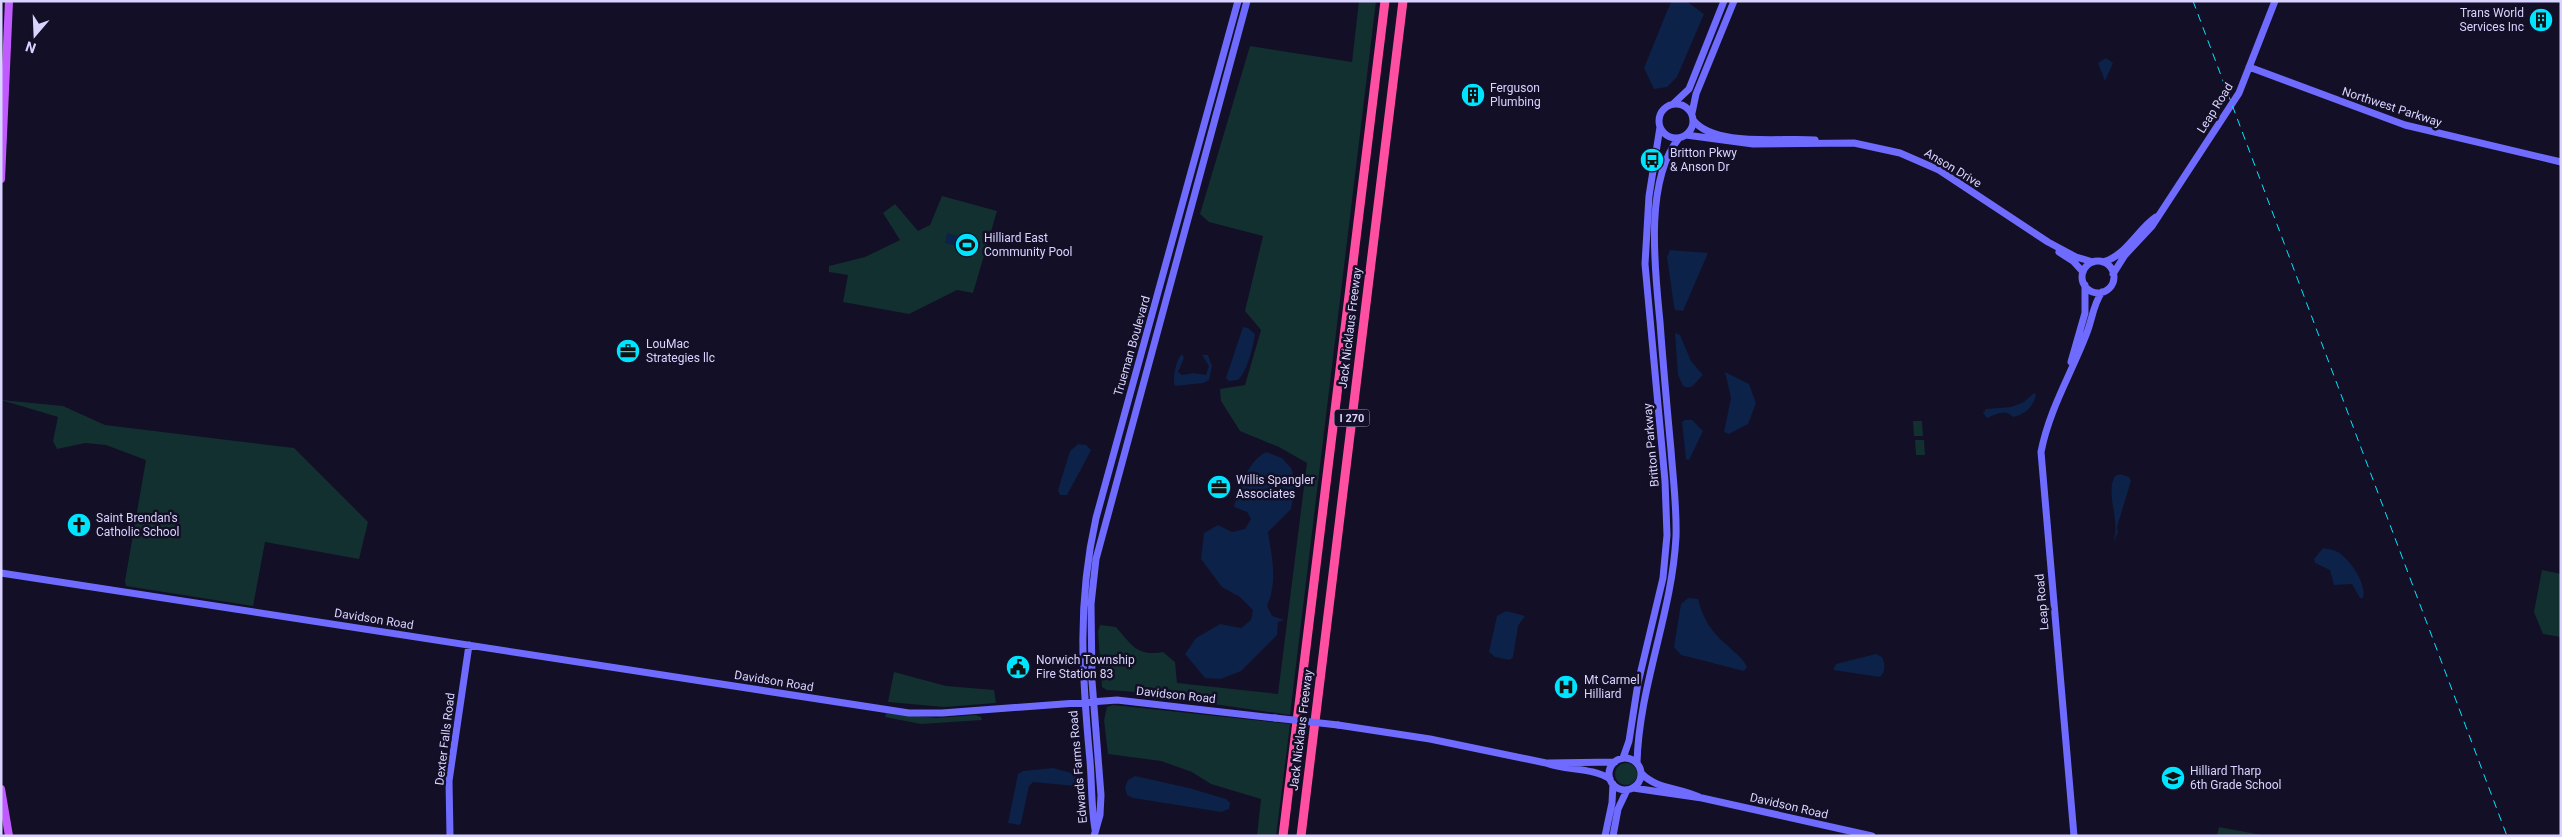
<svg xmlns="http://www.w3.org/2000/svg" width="2562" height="837" font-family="Roboto,sans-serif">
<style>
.green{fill:#12302f}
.water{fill:#0c2248}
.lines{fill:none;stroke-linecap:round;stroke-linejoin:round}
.secondary{stroke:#6f6bff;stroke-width:7}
.primary{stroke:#c25bff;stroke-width:8}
.highway{stroke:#ff4fa3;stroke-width:9}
.rail{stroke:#00e5ff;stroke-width:1;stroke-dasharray:8 6;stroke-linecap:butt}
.secondary-bridge{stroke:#6f6bff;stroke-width:7}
.labels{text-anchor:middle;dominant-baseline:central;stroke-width:5;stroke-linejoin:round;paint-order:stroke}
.shield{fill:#130f26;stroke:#9e99be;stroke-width:1}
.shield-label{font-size:11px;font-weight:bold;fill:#d9d4ff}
.poi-label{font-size:12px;fill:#d9d4ff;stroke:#130f26;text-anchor:start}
.street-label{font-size:12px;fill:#d9d4ff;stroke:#130f26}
</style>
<rect width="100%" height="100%" fill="#130f26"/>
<path class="green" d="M1359 1H1376L1290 715 1186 700 1165 694 1107 690 1102 687 1098 632 1100 625 1116 627C1131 644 1137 657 1163 652L1175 662 1177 683 1278 694 1307 463 1279 447 1240 431 1221 401 1220 389 1245 385 1261 330 1245 311 1263 236 1209 222 1200 214 1250 46 1352 62Z
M942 196 997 211 973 293 957 290 909 314 843 302 848 275 829 272V266L865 257 900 240 883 213 895 204 918 231 930 225Z
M1 400 63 406 105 425 294 448 368 522 359 559 265 542 253 606 126 586 125 581 146 460 106 445 85 443 57 449 53 441 58 417Z
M1913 421H1922L1923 436H1914Z
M1915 440H1924L1925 455H1916Z
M2542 570 2561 574V637L2543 634 2534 612Z
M894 672 946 686 994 690 996 703 944 707 888 702Z
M1113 705 1290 724 1276 836H1257L1261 799 1211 784 1192 772 1161 761 1108 754 1104 720 1107 707Z
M886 713 937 718 976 715 981 717 982 720 921 724 885 717Z
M1615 774a11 11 0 1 1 22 0a11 11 0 1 1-22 0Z
M2219 827 2267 836H2217Z"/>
<path class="water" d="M1673 1H1686L1704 14 1677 77 1667 87 1654 89 1644 68 1670 4Z
M2106 58 2113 63 2105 81 2098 63Z
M947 233 981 242 978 252 970 250 968 257 959 254 961 247 945 243Z
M1670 250 1708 253 1683 311 1675 310 1674 306 1667 257Z
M1243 327 1248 328 1255 334C1253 347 1248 370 1238 380L1229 381 1226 378Z
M1675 333 1680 335 1691 361 1703 375C1696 380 1694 391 1683 386L1678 375Z
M1182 354 1184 358 1178 372 1182 375 1194 373 1206 375 1209 366 1202 355H1208L1212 366 1209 380 1203 383 1175 386C1172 379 1176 359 1182 354Z
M1725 372 1749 384 1756 403 1748 424 1729 434 1724 432 1731 398Z
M2034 393 2036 395C2033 407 2025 415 2013 417 2004 408 1996 415 1987 418L1983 413 1986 409 2011 407 2024 402Z
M1685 420H1692L1703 431 1689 460 1686 459 1682 422Z
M1078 444 1086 445 1091 450 1088 456 1067 495H1060L1058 490 1070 451Z
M1266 452 1282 458 1291 468 1296 483 1291 509 1268 532C1272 559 1278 580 1267 606L1272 616 1284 620 1278 622 1277 635 1241 671 1221 679 1205 678 1185 654 1196 638 1220 624 1241 628 1251 620 1253 610 1240 597 1222 587 1201 559 1204 533 1218 525 1232 532 1245 529 1251 519 1247 512 1234 507C1239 488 1248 461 1266 452Z
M2120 474 2129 477 2131 481 2117 527 2118 533 2115 538 2117 541 2114 539C2120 521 2105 491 2115 476Z
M2323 548C2329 549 2337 550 2342 555 2352 563 2367 585 2363 598H2360L2352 584 2334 585 2330 570 2315 563 2314 559Z
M1688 598 1698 599C1703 619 1712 633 1728 646 1735 653 1743 658 1747 667L1744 671 1681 655 1674 647 1681 604Z
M1506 611 1525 616 1518 626 1513 657 1510 660 1495 657 1489 652 1497 616Z
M1876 654 1882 657C1885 663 1886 671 1880 677L1833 670 1836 664Z
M1053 768 1075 774 1078 778 1076 786 1033 782 1029 786 1021 823 1019 825 1008 823 1018 774 1023 771Z
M1135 776 1189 788 1226 799 1230 803 1229 809 1221 812 1133 798 1127 795 1125 787 1128 780Z"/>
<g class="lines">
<path class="secondary" d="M2249 67 2405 125 2561 162
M1659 121a17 17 0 1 1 34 0a17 17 0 1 1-34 0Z
M1673 104 1689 89 1724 1
M1692 113 1696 94 1734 1
M1693 120C1715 148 1783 137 1815 140
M1686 135 1753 144 1854 143 1900 153 1939 170 2048 242 2076 257 2093 262
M2059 252 2073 261 2083 272
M2082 277a16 16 0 1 1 32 0a16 16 0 1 1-32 0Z
M2103 262C2126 256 2137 230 2156 217
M2113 274 2125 255 2152 226 2239 93 2275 1
M2071 362 2085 313V285
M1 573 909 713H942L1117 700 1275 718
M1338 725 1430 739 1546 763C1567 771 1591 767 1610 779
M1609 774a16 16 0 1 1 32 0a16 16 0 1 1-32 0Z
M1623 758 1629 741 1638 683 1663 578 1667 535 1665 481 1645 264 1649 196 1660 127
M1548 763 1615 762
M1637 763C1639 686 1672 614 1676 537 1677 508 1673 478 1671 450 1667 407 1663 364 1660 322 1655 270 1644 181 1679 138
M1641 773C1657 790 1679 787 1699 797
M1633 788 1702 798 1872 836
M1095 829C1091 807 1092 784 1090 761 1082 675 1077 603 1096 518L1238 1
M450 836 449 781 469 645
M1094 836 1100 815 1101 795 1092 681 1091 604 1096 559 1247 1
M1605 836 1612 803 1613 784
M1613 836 1618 809 1627 790
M2074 836 2041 452C2049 410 2071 374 2086 335 2092 321 2093 304 2102 292"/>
<path class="primary" d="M1 179 9 1
M1 789 9 836"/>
<path class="highway" d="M1283 836 1385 1
M1301 836 1403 1"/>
<path class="rail" d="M2193 1 2507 836"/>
<path class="secondary-bridge" d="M1275 718 1338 725"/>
</g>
<defs>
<g id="building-disc" transform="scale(1.25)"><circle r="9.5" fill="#00e5ff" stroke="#130f26"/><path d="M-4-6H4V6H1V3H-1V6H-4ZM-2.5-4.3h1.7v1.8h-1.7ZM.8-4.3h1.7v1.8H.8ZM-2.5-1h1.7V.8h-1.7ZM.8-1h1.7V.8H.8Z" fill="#111"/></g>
<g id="bus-disc" transform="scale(1.25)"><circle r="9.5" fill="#00e5ff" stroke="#130f26"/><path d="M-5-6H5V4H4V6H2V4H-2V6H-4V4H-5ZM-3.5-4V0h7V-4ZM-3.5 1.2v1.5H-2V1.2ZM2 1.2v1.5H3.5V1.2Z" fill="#111"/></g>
<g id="stadium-disc" transform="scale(1.25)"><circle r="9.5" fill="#00e5ff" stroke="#130f26"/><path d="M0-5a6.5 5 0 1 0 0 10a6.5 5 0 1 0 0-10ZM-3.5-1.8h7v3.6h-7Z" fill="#111"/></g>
<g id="office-disc" transform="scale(1.25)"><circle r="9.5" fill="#00e5ff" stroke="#130f26"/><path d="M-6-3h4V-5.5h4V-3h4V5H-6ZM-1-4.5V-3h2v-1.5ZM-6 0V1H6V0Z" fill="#111"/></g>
<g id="church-disc" transform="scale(1.25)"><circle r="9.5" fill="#00e5ff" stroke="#130f26"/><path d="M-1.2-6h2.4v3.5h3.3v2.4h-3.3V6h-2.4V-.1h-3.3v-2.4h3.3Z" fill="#111"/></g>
<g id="civic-disc" transform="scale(1.25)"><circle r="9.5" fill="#00e5ff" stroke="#130f26"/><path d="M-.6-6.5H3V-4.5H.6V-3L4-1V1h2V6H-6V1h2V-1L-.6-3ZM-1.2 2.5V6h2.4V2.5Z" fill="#111"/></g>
<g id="hospital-disc" transform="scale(1.25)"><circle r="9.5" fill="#00e5ff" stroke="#130f26"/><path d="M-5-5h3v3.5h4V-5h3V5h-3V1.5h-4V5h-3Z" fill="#111"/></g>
<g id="school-disc" transform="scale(1.25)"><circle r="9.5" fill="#00e5ff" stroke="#130f26"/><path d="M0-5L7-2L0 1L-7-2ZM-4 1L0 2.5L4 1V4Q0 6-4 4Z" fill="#111"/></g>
</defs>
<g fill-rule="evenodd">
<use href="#building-disc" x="2541" y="20"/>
<use href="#building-disc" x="1473" y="95"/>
<use href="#bus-disc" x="1652" y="160"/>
<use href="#stadium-disc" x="967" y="245"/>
<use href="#office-disc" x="628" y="351"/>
<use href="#office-disc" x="1219" y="487"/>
<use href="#church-disc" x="79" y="525"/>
<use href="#civic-disc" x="1018" y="667"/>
<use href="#hospital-disc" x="1566" y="687"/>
<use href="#school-disc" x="2173" y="778"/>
</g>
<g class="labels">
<rect class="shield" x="1334.5" y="409.5" width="35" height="17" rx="4"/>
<g class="shield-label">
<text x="1352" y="418">I 270</text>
</g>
<g class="poi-label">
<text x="2524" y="13" text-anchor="end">Trans World<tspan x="2524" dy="14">Services Inc</tspan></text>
<text x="1490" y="88">Ferguson<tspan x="1490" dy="14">Plumbing</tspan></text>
<text x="1670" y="153">Britton Pkwy<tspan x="1670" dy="14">&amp; Anson Dr</tspan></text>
<text x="984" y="238">Hilliard East<tspan x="984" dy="14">Community Pool</tspan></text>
<text x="646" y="344">LouMac<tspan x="646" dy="14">Strategies llc</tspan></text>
<text x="1236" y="480">Willis Spangler<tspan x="1236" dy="14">Associates</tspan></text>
<text x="96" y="518">Saint Brendan's<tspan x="96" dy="14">Catholic School</tspan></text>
<text x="1036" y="660">Norwich Township<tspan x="1036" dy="14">Fire Station 83</tspan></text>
<text x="1584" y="680">Mt Carmel<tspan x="1584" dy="14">Hilliard</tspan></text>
<text x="2190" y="771">Hilliard Tharp<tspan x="2190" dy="14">6th Grade School</tspan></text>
</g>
<g class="street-label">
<text transform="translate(2392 107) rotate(18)">Northwest Parkway</text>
<text transform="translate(2215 108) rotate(-58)">Leap Road</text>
<text transform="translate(1953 168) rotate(31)">Anson Drive</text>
<text transform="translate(1350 328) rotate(-83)">Jack Nicklaus Freeway</text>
<text transform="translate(1132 346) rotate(-74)">Trueman Boulevard</text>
<text transform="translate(1651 445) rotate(-95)">Britton Parkway</text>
<text transform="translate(2042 602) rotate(-95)">Leap Road</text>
<text transform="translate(374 619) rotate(9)">Davidson Road</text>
<text transform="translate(774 681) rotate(9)">Davidson Road</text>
<text transform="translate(1176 695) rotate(6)">Davidson Road</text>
<text transform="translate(1301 730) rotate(-83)">Jack Nicklaus Freeway</text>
<text transform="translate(445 739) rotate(-83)">Dexter Falls Road</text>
<text transform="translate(1078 767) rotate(-95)">Edwards Farms Road</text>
<text transform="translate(1789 806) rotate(13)">Davidson Road</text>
</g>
</g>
<rect width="2562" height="837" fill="none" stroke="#d9d4ff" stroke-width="5"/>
<g transform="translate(35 35) rotate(199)" stroke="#130f26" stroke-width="4" paint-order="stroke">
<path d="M0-4L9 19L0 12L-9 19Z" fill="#d9d4ff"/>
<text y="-8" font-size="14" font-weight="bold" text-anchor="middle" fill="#d9d4ff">N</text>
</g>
</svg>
